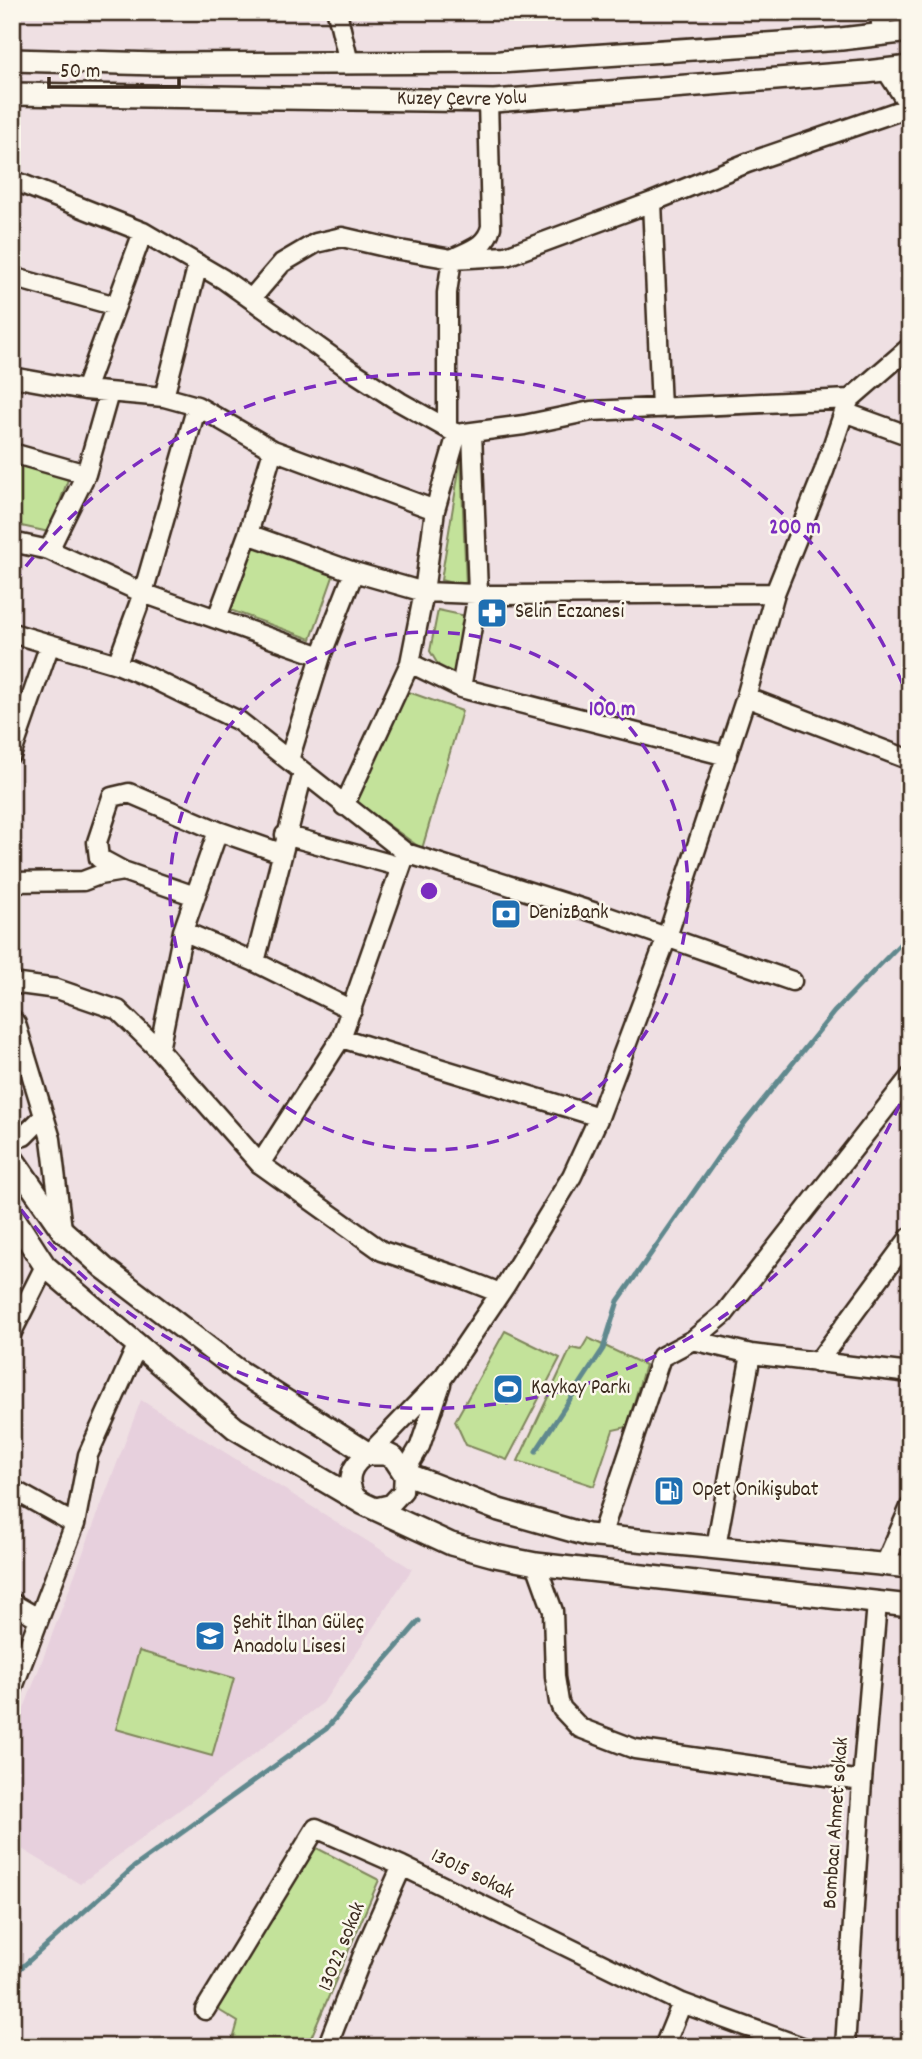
<svg xmlns="http://www.w3.org/2000/svg" width="922" height="2059" font-family="Dekko,sans-serif">
<style>
.built{fill:#e7d0dd}
.green{fill:#c3e29a;stroke:#7f865c;stroke-width:2}
.lines{fill:none;stroke-linecap:round;stroke-linejoin:round}
.stream{stroke:#61898e;stroke-width:5}
.minor-casing{stroke:#3b2a1e;stroke-width:23}
.major-casing{stroke:#3b2a1e;stroke-width:26}
.minor{stroke:#fbf7ec;stroke-width:18}
.major{stroke:#fbf7ec;stroke-width:21}
.ring{fill:none;stroke:#7b2cbf;stroke-width:3.5;stroke-dasharray:12 9}
.labels{text-anchor:middle;dominant-baseline:central;stroke-width:5;stroke-linejoin:round;paint-order:stroke}
.street-label{font-size:21px;fill:#3b2a1e;stroke:#fbf7ec}
.poi-label{font-size:21px;fill:#3b2a1e;stroke:#fbf7ec;text-anchor:start}
.centre{fill:#7b2cbf;stroke:#fbf7ec;stroke-width:3.5}
.ring-label{font-size:21px;text-anchor:middle;font-weight:bold;fill:#7b2cbf;stroke:#fbf7ec;stroke-width:5;stroke-linejoin:round;paint-order:stroke}
</style>
<rect width="100%" height="100%" fill="#efe0e3"/>
<filter id="ink" filterUnits="userSpaceOnUse"><feTurbulence type="fractalNoise" baseFrequency=".0143" numOctaves="2"/><feDisplacementMap in="SourceGraphic" scale="14" xChannelSelector="R" yChannelSelector="G"/><feConvolveMatrix kernelMatrix="1 2 1 2 8 2 1 2 1" color-interpolation-filters="sRGB"/></filter>
<g filter="url(#ink)">
<path class="built" d="M141 1400 412 1569 323 1703 80 1884 12 1843V1740Z"/>
<path class="green" d="M12 456 70 474 49 532 12 524Z
M461 458 466 587 441 580Z
M255 542 335 571 311 639 230 610Z
M438 610 466 616 454 675 440 668 430 651Z
M406 691 462 711 422 849 355 801Z
M505 1331 560 1358 507 1460 466 1445 455 1421Z
M588 1338 645 1365 627 1427 613 1430 594 1486 518 1461 571 1348 581 1350Z
M139 1651 234 1678 212 1756 116 1729Z
M303 1841 379 1880 307 2047H231L238 2022 212 2006Z"/>
<g class="lines">
<path class="stream" d="M536 1451 603 1349 618 1301 723 1150 834 1012 910 934
M12 1976 134 1867 326 1729 419 1621"/>
<g class="minor-casing">
<path id="minor" d="M337 12 349 63
M880 12 882 34
M12 180 143 232 223 279 349 369 400 402 457 434 524 425 591 411 850 399
M652 202 661 408
M12 277 116 306
M251 299 282 263 316 243 342 237 394 249 452 259 506 256 652 202 747 163 910 107 886 70
M12 377 85 390 164 397 197 406 143 593 117 664
M85 390 143 232
M164 397 198 264
M197 406 273 450 435 510 424 592 410 663 344 806
M844 412 910 436
M447 427V293L452 259C469 250 486 247 491 227L488 100
M12 453 86 474
M435 510 457 434
M248 534 354 572 424 592 501 595 775 593
M12 542 49 550 143 593 321 656
M49 550 86 474 109 393
M217 618 248 534 273 450
M12 633 117 664 151 678 239 721 406 853 606 916 792 981
M410 663 461 688 727 756
M461 688 478 593 472 432
M746 697 910 760
M12 753 50 644
M289 760 321 656 354 572
M285 835 401 867
M12 882 83 881 99 875 123 871
M195 896 123 871 99 858 97 842 112 797 129 793 218 831 281 853
M183 931 255 962 352 1010
M255 962 303 773
M12 983 57 989 118 1010 159 1050 260 1164 382 1251 454 1275 500 1293
M12 1019 16 1024 51 1139 62 1229
M341 1038 599 1117
M159 1050 183 931 218 831
M12 1139 24 1136 43 1117
M260 1164 341 1038 406 853
M12 1332 45 1266
M693 1340 751 1354
M817 1363 910 1237
M12 1489 75 1524
M357 1499C345 1481 350 1464 369 1454L444 1376 505 1286 572 1176 599 1117 667 937 746 697 775 593 824 471 844 412 850 399 910 347
M374 1508 391 1504 403 1491 404 1473 420 1446 441 1384
M601 1536 661 1357 693 1340 724 1314 910 1077
M716 1547 751 1354 910 1373
M536 1564 553 1611 555 1677 559 1702 562 1709 580 1728 635 1749 862 1781
M885 1564 910 1507
M12 1603 38 1618
M12 1690 75 1524 88 1455 137 1346
M205 2010 316 1828 402 1866 682 2003 802 2047
M327 2047 366 1947 402 1866
M664 2047 682 2003
M845 2047 862 1781 877 1603"/>
</g>
<g class="major-casing">
<g id="major">
<path d="M12 60 157 64 500 62 841 39 910 31"/>
<path id="s1" d="M12 94 494 101 866 72 910 67"/>
<path d="M12 1158 62 1230 104 1268 239 1371 369 1454H386L394 1458 404 1473 499 1510 587 1535 910 1567"/>
<path d="M12 1215 45 1266 235 1428 364 1504 451 1544 495 1556 536 1564 910 1606"/>
</g>
</g>
<use href="#minor" class="minor"/>
<use href="#major" class="major"/>
</g>
</g>
<g class="ring">
<circle cx="429" cy="891" r="259"/>
<path d="M908 1085A517 517 0 0 1 13 1199M13 583A517 517 0 0 1 908 697"/>
</g>
<defs>
<g id="pharmacy-square" transform="scale(1.575)"><rect x="-9" y="-9" width="18" height="18" rx="4" fill="#1f6fb2" stroke="#fbf7ec"/><path d="M-2-6h4v4h4v4h-4v4h-4v-4h-4v-4h4Z" fill="#fff"/></g>
<g id="bank-square" transform="scale(1.575)"><rect x="-9" y="-9" width="18" height="18" rx="4" fill="#1f6fb2" stroke="#fbf7ec"/><path d="M-6-4H6V4H-6ZM0-2.3a2.3 2.3 0 1 0 0 4.6a2.3 2.3 0 1 0 0-4.6Z" fill="#fff"/></g>
<g id="stadium-square" transform="scale(1.575)"><rect x="-9" y="-9" width="18" height="18" rx="4" fill="#1f6fb2" stroke="#fbf7ec"/><path d="M0-5a6.5 5 0 1 0 0 10a6.5 5 0 1 0 0-10ZM-3.5-1.8h7v3.6h-7Z" fill="#fff"/></g>
<g id="fuel-square" transform="scale(1.575)"><rect x="-9" y="-9" width="18" height="18" rx="4" fill="#1f6fb2" stroke="#fbf7ec"/><path d="M-5.5-6h7V0h2V4h1.3V-2.5L3-4.5l.8-.8L6-3V5H2.5V1h-1V6h-7ZM-4.2-4.7v3.2H.2V-4.7Z" fill="#fff"/></g>
<g id="school-square" transform="scale(1.575)"><rect x="-9" y="-9" width="18" height="18" rx="4" fill="#1f6fb2" stroke="#fbf7ec"/><path d="M0-5L7-2L0 1L-7-2ZM-4 1L0 2.5L4 1V4Q0 6-4 4Z" fill="#fff"/></g>
</defs>
<g fill-rule="evenodd">
<use href="#pharmacy-square" x="492" y="613"/>
<use href="#bank-square" x="506" y="914"/>
<use href="#stadium-square" x="508" y="1389"/>
<use href="#fuel-square" x="669" y="1491"/>
<use href="#school-square" x="210" y="1636"/>
</g>
<g class="labels">
<g class="street-label">
<text stroke="none"><textPath href="#s1" startOffset="450">Kuzey Çevre Yolu</textPath></text>
<text transform="translate(837 1823) rotate(-86)">Bombacı Ahmet sokak</text>
<text transform="translate(472 1875) rotate(26)">13015 sokak</text>
<text transform="translate(343 1947) rotate(-68)">13022 sokak</text>
</g>
<g class="poi-label">
<text x="515" y="613">Selin Eczanesi</text>
<text x="529" y="914">DenizBank</text>
<text x="531" y="1389">Kaykay Parkı</text>
<text x="692" y="1491">Opet Onikişubat</text>
<text x="233" y="1624">Şehit İlhan Güleç<tspan x="233" dy="24">Anadolu Lisesi</tspan></text>
</g>
</g>
<circle cx="429" cy="891" r="10" class="centre"/>
<g class="ring-label">
<text x="795" y="533">200 m</text>
<text x="612" y="715">100 m</text>
</g>
<rect width="922" height="2059" fill="none" stroke="#fbf7ec" stroke-width="42"/>
<rect x="21" y="21" width="880" height="2017" fill="none" stroke="#3b2a1e" stroke-width="2.5" filter="url(#ink)"/>
<path d="M49 77v10h130v-10" fill="none" stroke="#3b2a1e" stroke-width="3.5"/>
<text x="60" y="77" font-size="21" fill="#3b2a1e" stroke="#fbf7ec" stroke-width="5" paint-order="stroke">50 m</text>
</svg>
